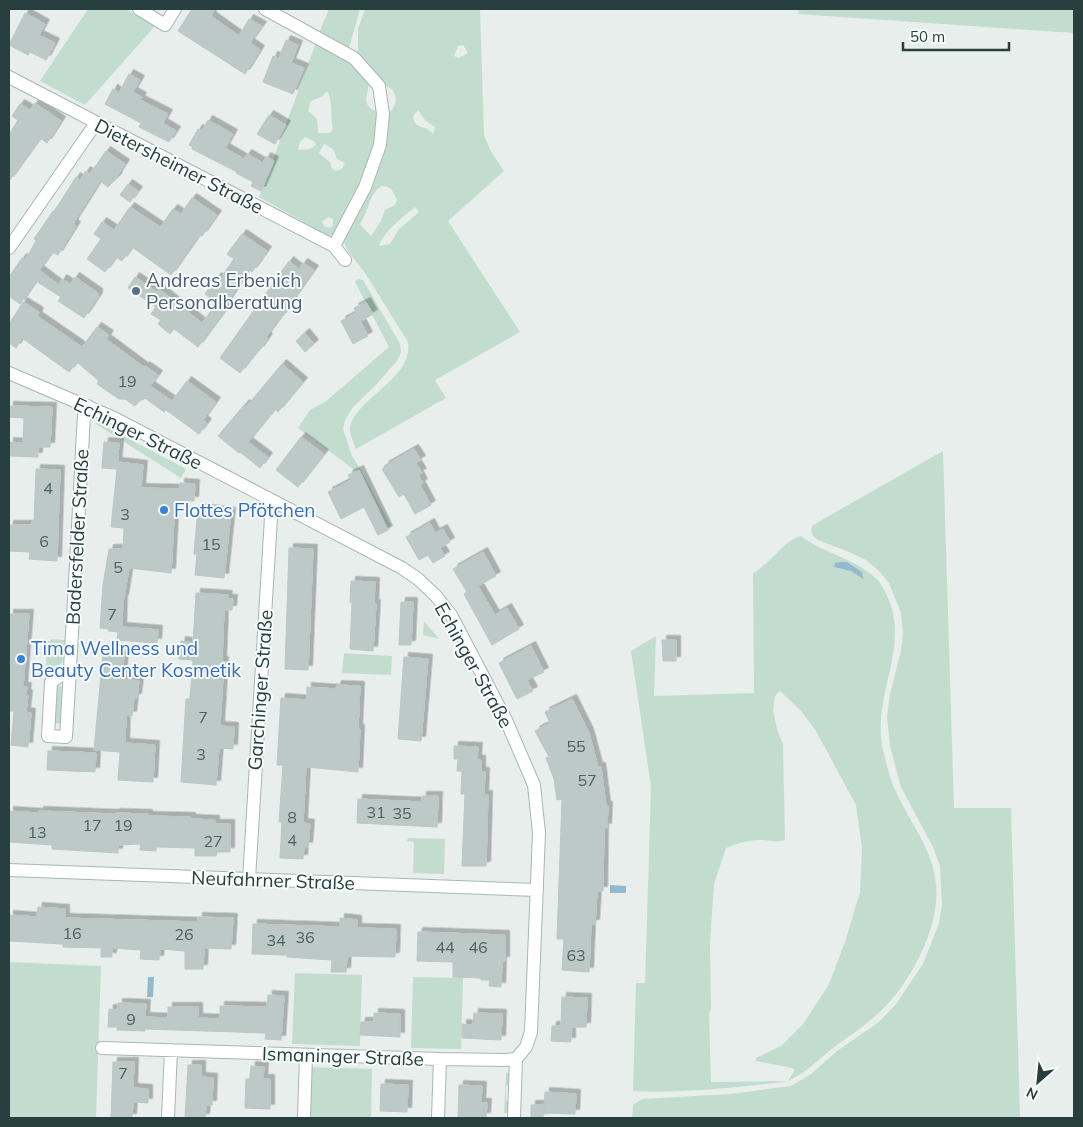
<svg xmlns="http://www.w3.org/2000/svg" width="1083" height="1127" font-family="Mulish,sans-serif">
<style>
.green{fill:#c2ddcf;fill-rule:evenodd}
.water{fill:#94b9ce}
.building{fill:#bcc9c6;stroke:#b9c7c5;filter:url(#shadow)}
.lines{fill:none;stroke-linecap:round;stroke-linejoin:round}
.street-casing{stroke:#aab6b4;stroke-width:14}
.street{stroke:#fff;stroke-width:12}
.service-dot{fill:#5c6f8a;stroke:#f7fbfa;stroke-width:2}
.shop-dot{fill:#3f7fe0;stroke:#f7fbfa;stroke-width:2}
.labels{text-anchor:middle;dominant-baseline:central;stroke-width:4;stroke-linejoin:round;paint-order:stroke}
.number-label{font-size:16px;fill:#4c6260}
.street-label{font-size:19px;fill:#273f3e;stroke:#f7fbfa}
.service-label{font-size:19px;fill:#4e5e75;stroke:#f7fbfa;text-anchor:start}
.shop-label{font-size:19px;fill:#366cbe;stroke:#f7fbfa;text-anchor:start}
</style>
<defs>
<filter id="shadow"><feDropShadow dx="4.5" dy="-4.5" stdDeviation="0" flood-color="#0004"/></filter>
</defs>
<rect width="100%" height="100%" fill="#e7eeec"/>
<path class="green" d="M88 9H126L155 26 85 105 40 81Z
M329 9H360L349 48 319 33Z
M365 9H480L484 135 490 150 504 171 448 221 520 332 435 380 446 398 356 449C354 443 349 434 350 427 356 398 414 378 408 342L365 273 348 251 341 237 388 114C400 103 398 89 382 84L371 67 358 54V29ZM463 45 468 53 459 58 454 56 458 46ZM418 110 425 120 435 127 433 134C431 132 429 130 427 129 419 125 415 128 413 116ZM382 186C392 186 393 192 397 200L395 205 385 210 381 221 371 236 360 224C369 212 368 194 382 186ZM415 207 419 212 399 229 390 244 379 246C384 231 403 217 415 207Z
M799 9H1074V33L798 14Z
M316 43 345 58 369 83C367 100 360 104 380 114L377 143 362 184 337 232 329 236 259 197ZM326 92H328C333 103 330 117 333 129L330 133H318L317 119 308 111 311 101 323 96ZM305 137 315 142 316 145 310 149 298 150 300 142ZM324 144 333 149 337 159 345 163 342 169 335 171 331 167V163L319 153ZM328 217 333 219V226L329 228 324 226 322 222Z
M358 279 363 280 400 344 401 352 397 361 374 387 353 407 345 420 343 429 352 456 362 472 391 526 389 531 359 470 356 471 298 428 310 410 325 402 389 347 355 282Z
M97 422 186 469 181 478 96 424Z
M943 451 954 808H1011L1020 1118H632L633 1105 642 1099 731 1094 791 1086 811 1074 837 1051 879 1022 896 1004 923 964 939 923 942 905 940 866 933 847 901 787 890 746 887 717 890 694 901 651 903 634 901 613 889 583 880 572 866 560 849 552 818 540 813 536 811 530 812 526 820 521Z
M801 536C825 554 851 557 873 576 881 582 885 591 889 600 909 650 871 698 883 750 886 763 890 778 895 790 909 821 933 849 936 884 941 929 907 990 873 1018 860 1029 846 1038 833 1048 819 1059 807 1072 790 1080 781 1084 767 1083 757 1085 716 1089 675 1093 633 1091L636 983H645L651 787 631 651 656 636 654 696 754 693 753 573C769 565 785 539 801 536ZM840 562 847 563 862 578 851 571 834 567 836 563ZM780 691 802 712 816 731 856 805 862 848 860 892 845 942 829 984 804 1023 781 1046 756 1058V1061L792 1068 795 1070 788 1081 711 1082 709 1014 711 1009 710 943 714 884 726 848C738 843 748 840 761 840 769 840 776 843 785 840L783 745 777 729 773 710 775 696Z
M424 621 439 639 423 635Z
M52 639 65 640 63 661 59 666H46L47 643Z
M344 653 392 656 391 675 342 673Z
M57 686 63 687 61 724 54 723Z
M408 838 445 839 444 874 413 873 414 842 407 841Z
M9 962 101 966 96 1118H9Z
M295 973 362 975 360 1046 292 1044Z
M413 977 463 978 461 1049 411 1048Z
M310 1067 372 1069 371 1118H309Z
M510 1072V1083L506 1087V1100L510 1104V1113H504L506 1073Z"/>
<path class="water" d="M840 562H847L862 572 863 579 851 571 834 567 835 563Z
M610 885 626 886V893H610Z
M148 977H154L153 997H147Z"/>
<path class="building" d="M192 9H215L211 16 239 36 249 19 262 26 250 43 260 50 245 74 178 31Z
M25 13 45 24 39 35 55 43 46 60 30 52 28 55 9 45Z
M286 40 298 45 291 63 304 68 293 94 263 82 273 56 279 58Z
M129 74 140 80 133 92 142 97 140 100 168 114 163 123 176 131 169 142 139 127 141 123 105 104 113 89 119 93Z
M35 103 61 121 47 143 40 138 9 181V135L18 120 12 116 20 104 30 110Z
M269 115 286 125 275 144 257 134Z
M208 120 233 134 225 148 244 159 247 154 263 163 266 157 274 161 261 191 251 186 253 182 236 173 237 172 192 149 193 147 189 145 198 129 202 131Z
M106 151 125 164 117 176 118 177 108 187 100 181 73 224 76 226 58 255 52 252 39 270 59 285 62 279 70 284 75 277 98 293V297L84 318 58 301 61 297 36 281 20 304 9 296V277L22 258 25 260 36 241 34 239 53 211 54 212 76 177 80 180 86 171 90 174Z
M128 184 138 191 130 202 120 195Z
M192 198 217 215 202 236 200 235 195 241 171 275 132 247 122 261 116 257 105 272 87 259 101 239 94 234 102 222 114 230 130 207 160 227 173 209 181 214Z
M242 234 267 251 252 272 249 269 224 308 226 309 198 347 174 329 170 334 158 324 161 320 151 314 156 307 128 288 135 277 157 292 159 289 202 323 217 303 219 305 205 294 217 277 220 279 234 259 227 254Z
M289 261 299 269 303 263 314 270 292 301 293 302 286 313 284 312 266 337 268 338 259 351 258 350 240 373 220 358Z
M23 302 39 312 37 316 82 347 97 327 109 335 106 339 145 368V366L158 375 150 386 172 401 187 381 216 402 203 420 207 423 199 434 166 410 167 409 164 412 145 398 143 400 141 399 135 406 125 399H119L97 384 99 381 77 362 69 372 22 338 16 348 9 343V324Z
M366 302 373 314 361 321 354 308Z
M356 313 368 336 353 344 341 321Z
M305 333 314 344 305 352 296 341Z
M282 364 303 382 278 412 275 409 248 442 268 457 260 468 240 452 239 453 218 436 245 404 247 406Z
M9 406 52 407 50 447H38V457L9 456V442L23 443 24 418 9 417Z
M301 437 324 454 298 487 276 470Z
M104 442 119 443 117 469 118 462 143 465 141 488 180 489V483L195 484 194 501 175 500 171 573 129 568 124 599H123L122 627 158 630 157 643 117 640 118 632 108 631 109 629 100 628 103 585 109 549H123L124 528 111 527 117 469 102 468Z
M414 449 421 460 416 463 422 473 418 474 423 483 420 485 431 505 415 514 404 494 399 497 382 469 385 468 384 466Z
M36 469 60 470 57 561 29 559 30 552 9 551V525H32V521L34 522Z
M359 470 388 530 378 535 364 507 341 519 328 492 351 480 348 475Z
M198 508 231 512 224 578 195 575 197 554H194Z
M430 523 435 533 443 529 450 542 440 548 445 556 433 563 428 555 419 560 406 537Z
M289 548 313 549 308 670 285 669Z
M483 552 496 576 478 586 495 615 507 608 519 629 492 645 464 594 467 592 453 569Z
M351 581 375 582 374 604H376L373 651 350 649 352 603 350 602Z
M196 593 228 595 227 599H233L232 610H224L222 661H224L220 726 234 727 233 749 219 748 216 785 181 782 186 699H190L193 660 179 659 181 641 193 643Z
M401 602H413L411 645H399Z
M9 614H29L23 687H27L26 693 28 695 26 712 31 713 28 747 11 745 14 711H9Z
M662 640H676V661H663Z
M531 646 544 672 527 680 533 691 517 699 499 663Z
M103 653 124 655 122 679 139 681 137 698H134L132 716 126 715 125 743 155 745 153 782 118 780 120 752 94 750Z
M404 657 428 659 421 741 398 739Z
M337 685 360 686 358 729H360L358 772 306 767 303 823 310 824 308 847 304 846 303 859 280 858 282 822H279L283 765H277L281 698 307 700V687L336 689Z
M572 699 589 733 598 767H601L606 806H608L607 828 604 827 603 891H597L595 924H591L589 972 562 970 564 939H557L562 799 557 800 554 779 546 758 549 757 535 731 550 723 545 712Z
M454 746 478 747 477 760H481V772H485L484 795H488L486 866H462L465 794H461L462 771H457L458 759H454Z
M48 751 96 753 95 772 47 770Z
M422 796H438L437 827 357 823 358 799 422 802Z
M9 811 39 813V811L115 814V813L148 814V816L191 817V819L215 820V824H230V852H217L216 856H195V848L156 847V851L140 850 141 844 118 845V853L52 849V845L9 842Z
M38 907 65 909V918L198 922V917L233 918 231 949 204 948 203 969H185V951L160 949 159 960 140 959 141 950 112 948V957H101V948L63 947V944L9 941V915L37 917Z
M340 918 357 920V928L396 929 395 957 347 956 346 972H331L332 960 287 957V955L252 954 253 924 340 927Z
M418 932 505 935V961H502L501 987 489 986 490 980H481V978L453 977V962L417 961Z
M268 995 284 996 281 1040 265 1039 266 1033 145 1029V1031L117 1030V1027H108L109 1009 118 1010V1003L146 1004 145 1017 168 1018V1007H198V1018L220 1019V1006L267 1007Z
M562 997 587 998 586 1027H571V1042L551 1041 552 1026H563H561Z
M374 1013 400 1014V1037L360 1035 361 1022H374Z
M474 1013 502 1014 501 1040 462 1038V1024L473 1025Z
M113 1062H134L133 1088 148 1089V1103L133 1102 132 1118H111Z
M188 1065H201V1077L213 1078 212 1105H206L205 1118H185Z
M251 1066 264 1067 263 1079H270V1109L245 1108 246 1079H250Z
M381 1084 408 1085 407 1112 380 1111Z
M459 1085 482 1086 481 1103H487L486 1117 458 1118Z
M545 1092 576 1094 575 1114 544 1113Z
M531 1105H544L543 1118H531Z"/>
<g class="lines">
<g class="street-casing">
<path id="street" d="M139 9 165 25 175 9
M265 9 354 58 379 86 383 114 380 145 365 187 334 246
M9 77 334 246 345 260
M9 248 96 123
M9 373 114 418 402 568 418 579 436 596 451 615 506 720 534 785 539 833 531 1032 526 1047 516 1059 514 1118
M70 669 51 682 48 736 66 737C73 629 78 522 84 414L88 406
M9 870 537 890
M249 879 272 501
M102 1048 440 1059 504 1060 516 1059
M168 1118 171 1050
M304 1118 306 1055
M438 1118 440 1059"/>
</g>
<use href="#street" class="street"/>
</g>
<circle class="service-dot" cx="136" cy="291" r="5"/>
<g class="shop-dot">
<circle cx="164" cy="510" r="5"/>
<circle cx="21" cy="659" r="5"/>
</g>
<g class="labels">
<g class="number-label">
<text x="127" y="381">19</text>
<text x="48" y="488">4</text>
<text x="125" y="514">3</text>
<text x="44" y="541">6</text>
<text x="211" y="544">15</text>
<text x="118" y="567">5</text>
<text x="112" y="614">7</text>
<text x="203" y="717">7</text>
<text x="576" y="746">55</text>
<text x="201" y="754">3</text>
<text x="587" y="780">57</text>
<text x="376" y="812">31</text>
<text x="402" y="813">35</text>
<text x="292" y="817">8</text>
<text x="92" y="825">17</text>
<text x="123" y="825">19</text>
<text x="37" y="832">13</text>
<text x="292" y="840">4</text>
<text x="213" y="841">27</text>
<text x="72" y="933">16</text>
<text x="184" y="934">26</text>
<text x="305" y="937">36</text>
<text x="276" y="940">34</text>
<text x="445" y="947">44</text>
<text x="478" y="947">46</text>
<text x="576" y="955">63</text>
<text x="131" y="1019">9</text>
<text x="123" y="1073">7</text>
</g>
<g class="street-label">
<text transform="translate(179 166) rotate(27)">Dietersheimer Straße</text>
<text transform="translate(138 433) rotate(26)">Echinger Straße</text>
<text transform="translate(77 537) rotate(-87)">Badersfelder Straße</text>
<text transform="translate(474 665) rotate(61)">Echinger Straße</text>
<text transform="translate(260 690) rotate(-86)">Garchinger Straße</text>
<text transform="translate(273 880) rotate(2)">Neufahrner Straße</text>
<text transform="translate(343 1056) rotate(2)">Ismaninger Straße</text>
</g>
<g class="service-label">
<text x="146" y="280">Andreas Erbenich<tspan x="146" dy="22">Personalberatung</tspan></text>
</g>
<g class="shop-label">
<text x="174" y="510">Flottes Pfötchen</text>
<text x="31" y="648">Tima Wellness und<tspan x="31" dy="22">Beauty Center Kosmetik</tspan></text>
</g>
</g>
<rect width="1083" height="1127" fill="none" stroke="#273f3e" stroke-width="20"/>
<g transform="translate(1038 1082) rotate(207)" stroke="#f7fbfa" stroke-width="4" paint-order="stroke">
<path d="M0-4L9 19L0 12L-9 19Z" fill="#273f3e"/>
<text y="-8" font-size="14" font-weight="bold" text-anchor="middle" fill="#273f3e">N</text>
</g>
<path d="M903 42v8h106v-8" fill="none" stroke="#273f3e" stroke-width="2.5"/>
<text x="910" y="42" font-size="15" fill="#273f3e" stroke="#f7fbfa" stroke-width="4" paint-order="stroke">50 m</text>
</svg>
